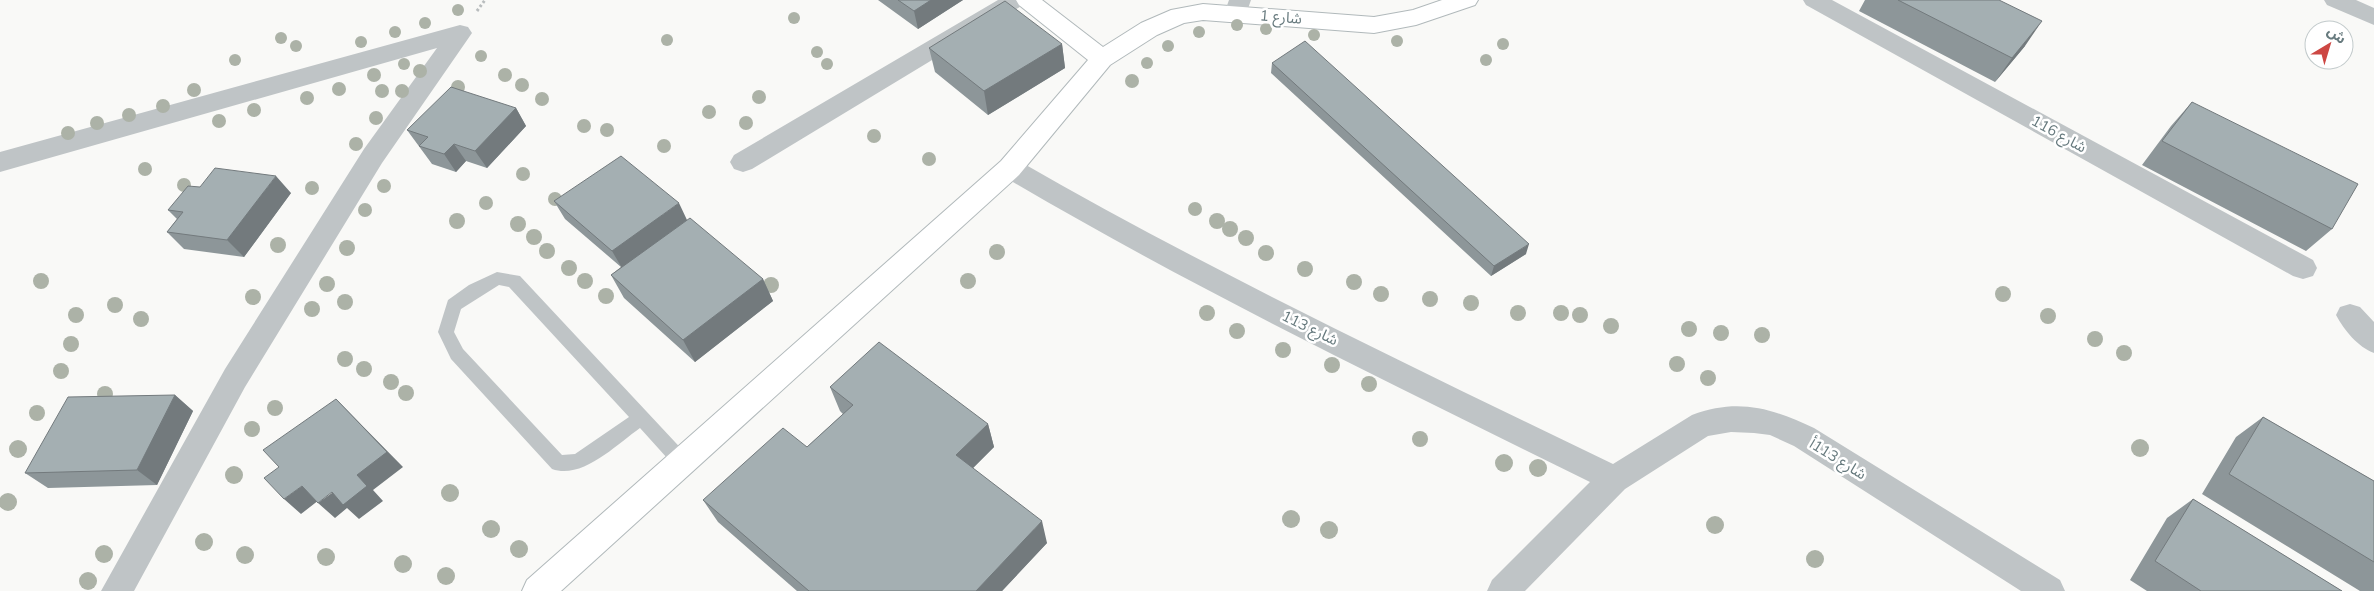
<svg xmlns="http://www.w3.org/2000/svg" width="2374" height="591" font-family="'Nunito Sans','Noto Sans Arabic',sans-serif">
<style>
.lines{fill:none;stroke-linecap:round;stroke-linejoin:round}
.secondary-casing{stroke:#b1b9bb;stroke-width:2}
.path{stroke:#b9bdbe;stroke-width:3;stroke-dasharray:2.5 2.5;stroke-linecap:butt}
.lane{fill:#bfc4c6;fill-rule:evenodd}
.street{fill:#bfc4c6;fill-rule:evenodd}
.secondary{fill:#fff;fill-rule:evenodd}
.tree{fill:#acb2a7}
.wall{fill:#8d9699}
.shaded-wall{fill:#737a7d}
.building{fill:#a4afb2;stroke:#737a7d}
.labels{text-anchor:middle;dominant-baseline:central;stroke-width:5;stroke-linejoin:round;paint-order:stroke}
.street-label{font-size:15px;fill:#677a7e;stroke:#fff}
</style>
<rect width="100%" height="100%" fill="#f9f9f7"/>
<g class="lines">
<g class="secondary-casing">
<path id="secondary" d="M1016 0H1042L1103 47 1141 23 1171 10 1203 4 1374 17 1413 10 1442 0H1478L1475 5 1416 25 1374 33 1203 20 1184 23 1157 35 1110 65 1019 175 561 591H522L527 580 1001 161 1088 60 1019 5Z"/>
</g>
<path class="path" d="M477 11 485 0"/>
<path class="lane" d="M497 272 520 276 689 457 692 463 689 469 683 471 677 469 640 428C616 445 582 480 552 469L451 359 438 332 448 300 469 285ZM499 285 509 287 629 417 575 454 562 455 463 349 454 332 461 309Z"/>
<path class="street" d="M998 0H1026L1023 5 752 169 743 172 734 169 730 162 734 155Z
M1229 0H1251L1244 20 1236 22 1228 20 1224 14Z
M1803 0H1832L2313 260 2317 268 2313 276 2303 279 2293 276 1806 5Z
M2324 0H2356L2374 8V25L2327 5Z
M460 25 468 27 472 33 382 163 245 387 134 591H101L225 369 364 149 437 48 0 172V152Z
M1010 158 1019 161C1212 272 1413 367 1613 464L1692 415C1738 398 1771 408 1814 428L2060 580 2065 591H2021L1794 446 1770 435 1754 433 1731 432 1708 436 1625 489 1525 591H1487L1492 580 1590 482C1392 384 1192 288 1001 175L997 168 1001 161Z
M2350 304 2360 307 2374 322V353C2358 347 2344 330 2336 315L2340 307Z"/>
<use href="#secondary" class="secondary"/>
</g>
<g class="tree">
<circle cx="458" cy="10" r="6"/>
<circle cx="794" cy="18" r="6"/>
<circle cx="425" cy="23" r="6"/>
<circle cx="1237" cy="25" r="6"/>
<circle cx="1266" cy="29" r="6"/>
<circle cx="395" cy="32" r="6"/>
<circle cx="1199" cy="32" r="6"/>
<circle cx="1314" cy="35" r="6"/>
<circle cx="281" cy="38" r="6"/>
<circle cx="667" cy="40" r="6"/>
<circle cx="1397" cy="41" r="6"/>
<circle cx="361" cy="42" r="6"/>
<circle cx="1503" cy="44" r="6"/>
<circle cx="296" cy="46" r="6"/>
<circle cx="1168" cy="46" r="6"/>
<circle cx="817" cy="52" r="6"/>
<circle cx="481" cy="56" r="6"/>
<circle cx="235" cy="60" r="6"/>
<circle cx="1486" cy="60" r="6"/>
<circle cx="1147" cy="63" r="6"/>
<circle cx="404" cy="64" r="6"/>
<circle cx="827" cy="64" r="6"/>
<circle cx="420" cy="71" r="7"/>
<circle cx="374" cy="75" r="7"/>
<circle cx="505" cy="75" r="7"/>
<circle cx="1132" cy="81" r="7"/>
<circle cx="522" cy="85" r="7"/>
<circle cx="458" cy="87" r="7"/>
<circle cx="339" cy="89" r="7"/>
<circle cx="194" cy="90" r="7"/>
<circle cx="382" cy="91" r="7"/>
<circle cx="402" cy="91" r="7"/>
<circle cx="759" cy="97" r="7"/>
<circle cx="307" cy="98" r="7"/>
<circle cx="542" cy="99" r="7"/>
<circle cx="163" cy="106" r="7"/>
<circle cx="254" cy="110" r="7"/>
<circle cx="709" cy="112" r="7"/>
<circle cx="129" cy="115" r="7"/>
<circle cx="376" cy="118" r="7"/>
<circle cx="219" cy="121" r="7"/>
<circle cx="97" cy="123" r="7"/>
<circle cx="746" cy="123" r="7"/>
<circle cx="584" cy="126" r="7"/>
<circle cx="607" cy="130" r="7"/>
<circle cx="68" cy="133" r="7"/>
<circle cx="874" cy="136" r="7"/>
<circle cx="356" cy="144" r="7"/>
<circle cx="664" cy="146" r="7"/>
<circle cx="929" cy="159" r="7"/>
<circle cx="145" cy="169" r="7"/>
<circle cx="523" cy="174" r="7"/>
<circle cx="184" cy="185" r="7"/>
<circle cx="384" cy="186" r="7"/>
<circle cx="312" cy="188" r="7"/>
<circle cx="555" cy="199" r="7"/>
<circle cx="486" cy="203" r="7"/>
<circle cx="1195" cy="209" r="7"/>
<circle cx="365" cy="210" r="7"/>
<circle cx="457" cy="221" r="8"/>
<circle cx="1217" cy="221" r="8"/>
<circle cx="518" cy="224" r="8"/>
<circle cx="1230" cy="229" r="8"/>
<circle cx="534" cy="237" r="8"/>
<circle cx="1246" cy="238" r="8"/>
<circle cx="278" cy="245" r="8"/>
<circle cx="347" cy="248" r="8"/>
<circle cx="547" cy="251" r="8"/>
<circle cx="997" cy="252" r="8"/>
<circle cx="1266" cy="253" r="8"/>
<circle cx="569" cy="268" r="8"/>
<circle cx="1305" cy="269" r="8"/>
<circle cx="41" cy="281" r="8"/>
<circle cx="585" cy="281" r="8"/>
<circle cx="968" cy="281" r="8"/>
<circle cx="1354" cy="282" r="8"/>
<circle cx="327" cy="284" r="8"/>
<circle cx="771" cy="285" r="8"/>
<circle cx="1381" cy="294" r="8"/>
<circle cx="2003" cy="294" r="8"/>
<circle cx="606" cy="296" r="8"/>
<circle cx="253" cy="297" r="8"/>
<circle cx="1430" cy="299" r="8"/>
<circle cx="345" cy="302" r="8"/>
<circle cx="1471" cy="303" r="8"/>
<circle cx="115" cy="305" r="8"/>
<circle cx="312" cy="309" r="8"/>
<circle cx="1207" cy="313" r="8"/>
<circle cx="1518" cy="313" r="8"/>
<circle cx="1561" cy="313" r="8"/>
<circle cx="76" cy="315" r="8"/>
<circle cx="1580" cy="315" r="8"/>
<circle cx="2048" cy="316" r="8"/>
<circle cx="141" cy="319" r="8"/>
<circle cx="1611" cy="326" r="8"/>
<circle cx="1689" cy="329" r="8"/>
<circle cx="1237" cy="331" r="8"/>
<circle cx="1721" cy="333" r="8"/>
<circle cx="1762" cy="335" r="8"/>
<circle cx="2095" cy="339" r="8"/>
<circle cx="71" cy="344" r="8"/>
<circle cx="1283" cy="350" r="8"/>
<circle cx="2124" cy="353" r="8"/>
<circle cx="345" cy="359" r="8"/>
<circle cx="1677" cy="364" r="8"/>
<circle cx="1332" cy="365" r="8"/>
<circle cx="364" cy="369" r="8"/>
<circle cx="61" cy="371" r="8"/>
<circle cx="1708" cy="378" r="8"/>
<circle cx="391" cy="382" r="8"/>
<circle cx="1369" cy="384" r="8"/>
<circle cx="406" cy="393" r="8"/>
<circle cx="105" cy="394" r="8"/>
<circle cx="275" cy="408" r="8"/>
<circle cx="37" cy="413" r="8"/>
<circle cx="252" cy="429" r="8"/>
<circle cx="1420" cy="439" r="8"/>
<circle cx="2140" cy="448" r="9"/>
<circle cx="18" cy="449" r="9"/>
<circle cx="1504" cy="463" r="9"/>
<circle cx="1538" cy="468" r="9"/>
<circle cx="234" cy="475" r="9"/>
<circle cx="450" cy="493" r="9"/>
<circle cx="8" cy="502" r="9"/>
<circle cx="1291" cy="519" r="9"/>
<circle cx="1715" cy="525" r="9"/>
<circle cx="491" cy="529" r="9"/>
<circle cx="1329" cy="530" r="9"/>
<circle cx="204" cy="542" r="9"/>
<circle cx="519" cy="549" r="9"/>
<circle cx="104" cy="554" r="9"/>
<circle cx="245" cy="555" r="9"/>
<circle cx="326" cy="557" r="9"/>
<circle cx="1815" cy="559" r="9"/>
<circle cx="403" cy="564" r="9"/>
<circle cx="446" cy="576" r="9"/>
<circle cx="88" cy="581" r="9"/>
</g>
<path class="wall" d="M878 0H963L918 29Z
M1865 0H1999L2025 46 1995 82 1859 11Z
M1062 44 1065 68 988 115 935 72 929 48Z
M1272 63 1526 254 1491 276 1271 73Z
M2192 102 2332 229 2306 251 2142 165 2171 126Z
M516 108 526 126 487 168 466 161 456 172 432 164 407 130Z
M200 187 291 193 244 257 184 249 167 232 177 219 168 210Z
M554 201 687 220 763 279 773 301 695 362 624 298 611 275 621 267 565 219Z
M830 387 988 424 994 447 973 468 1047 543 1002 591H797L718 522 703 500 807 447 843 414 840 411Z
M175 395 193 411 157 485 48 488 25 473Z
M2263 417 2374 481V591H2360L2202 494 2236 437Z
M2193 499 2342 591H2147L2130 580 2167 518Z"/>
<path class="shaded-wall" d="M931 0H963L918 29 914 11Z
M2042 21 2025 46 1995 82 2012 58Z
M1062 44 1065 68 988 115 984 91Z
M516 108 526 126 487 168 475 151Z
M454 144 466 161 456 172 444 154Z
M276 176 291 193 244 257 227 240Z
M679 203 687 220 622 268 612 251Z
M1529 244 1526 254 1491 276 1494 266Z
M763 279 773 301 695 362 683 340Z
M175 395 193 411 157 485 137 470Z
M336 399 403 467 373 490 383 501 359 519 347 508 335 518 318 503 357 475Z
M988 424 994 447 963 478 956 455Z
M302 486 319 500 301 514 284 499Z
M1042 521 1047 543 1002 591H976Z"/>
<path class="building" d="M898 0H931L914 11Z
M1898 0H1999L2042 21 2012 58Z
M1005 1 1062 44 984 91 929 48Z
M1305 41 1529 244 1494 266 1272 63Z
M451 87 516 108 475 151 454 144 444 154 419 146 428 137 407 130Z
M2192 102 2358 184 2332 229 2162 141Z
M621 156 679 203 612 251 554 201Z
M215 168 276 176 227 240 167 232 183 212 168 210 188 186 200 187Z
M690 218 763 279 683 340 611 275Z
M879 342 988 424 956 455 1042 521 976 591H809L703 500 783 428 807 447 853 405 830 387Z
M175 395 137 470 25 473 68 397Z
M336 399 387 452 357 475 367 486 343 505 332 492 318 503 302 486 284 499 264 478 279 467 263 450Z
M2263 417 2374 481V562L2229 474Z
M2193 499 2342 591H2201L2155 561Z"/>
<g class="labels">
<g class="street-label">
<text transform="translate(1281 17) rotate(5)">شارع 1</text>
<text transform="translate(2059 134) rotate(29)">شارع 116</text>
<text transform="translate(1310 328) rotate(26)">شارع 113</text>
<text transform="translate(1838 459) rotate(32)">شارع 113أ</text>
</g>
</g>
<g transform="translate(2329 45) rotate(38)"><circle r="24" fill="#ffffff" stroke="#c2cacb"/>
<path d="M0-4L9 19L0 12L-9 19Z" fill="#cd4743"/>
<text y="-8" font-size="14" font-weight="bold" text-anchor="middle" fill="#677a7e">ش</text>
</g>
</svg>
